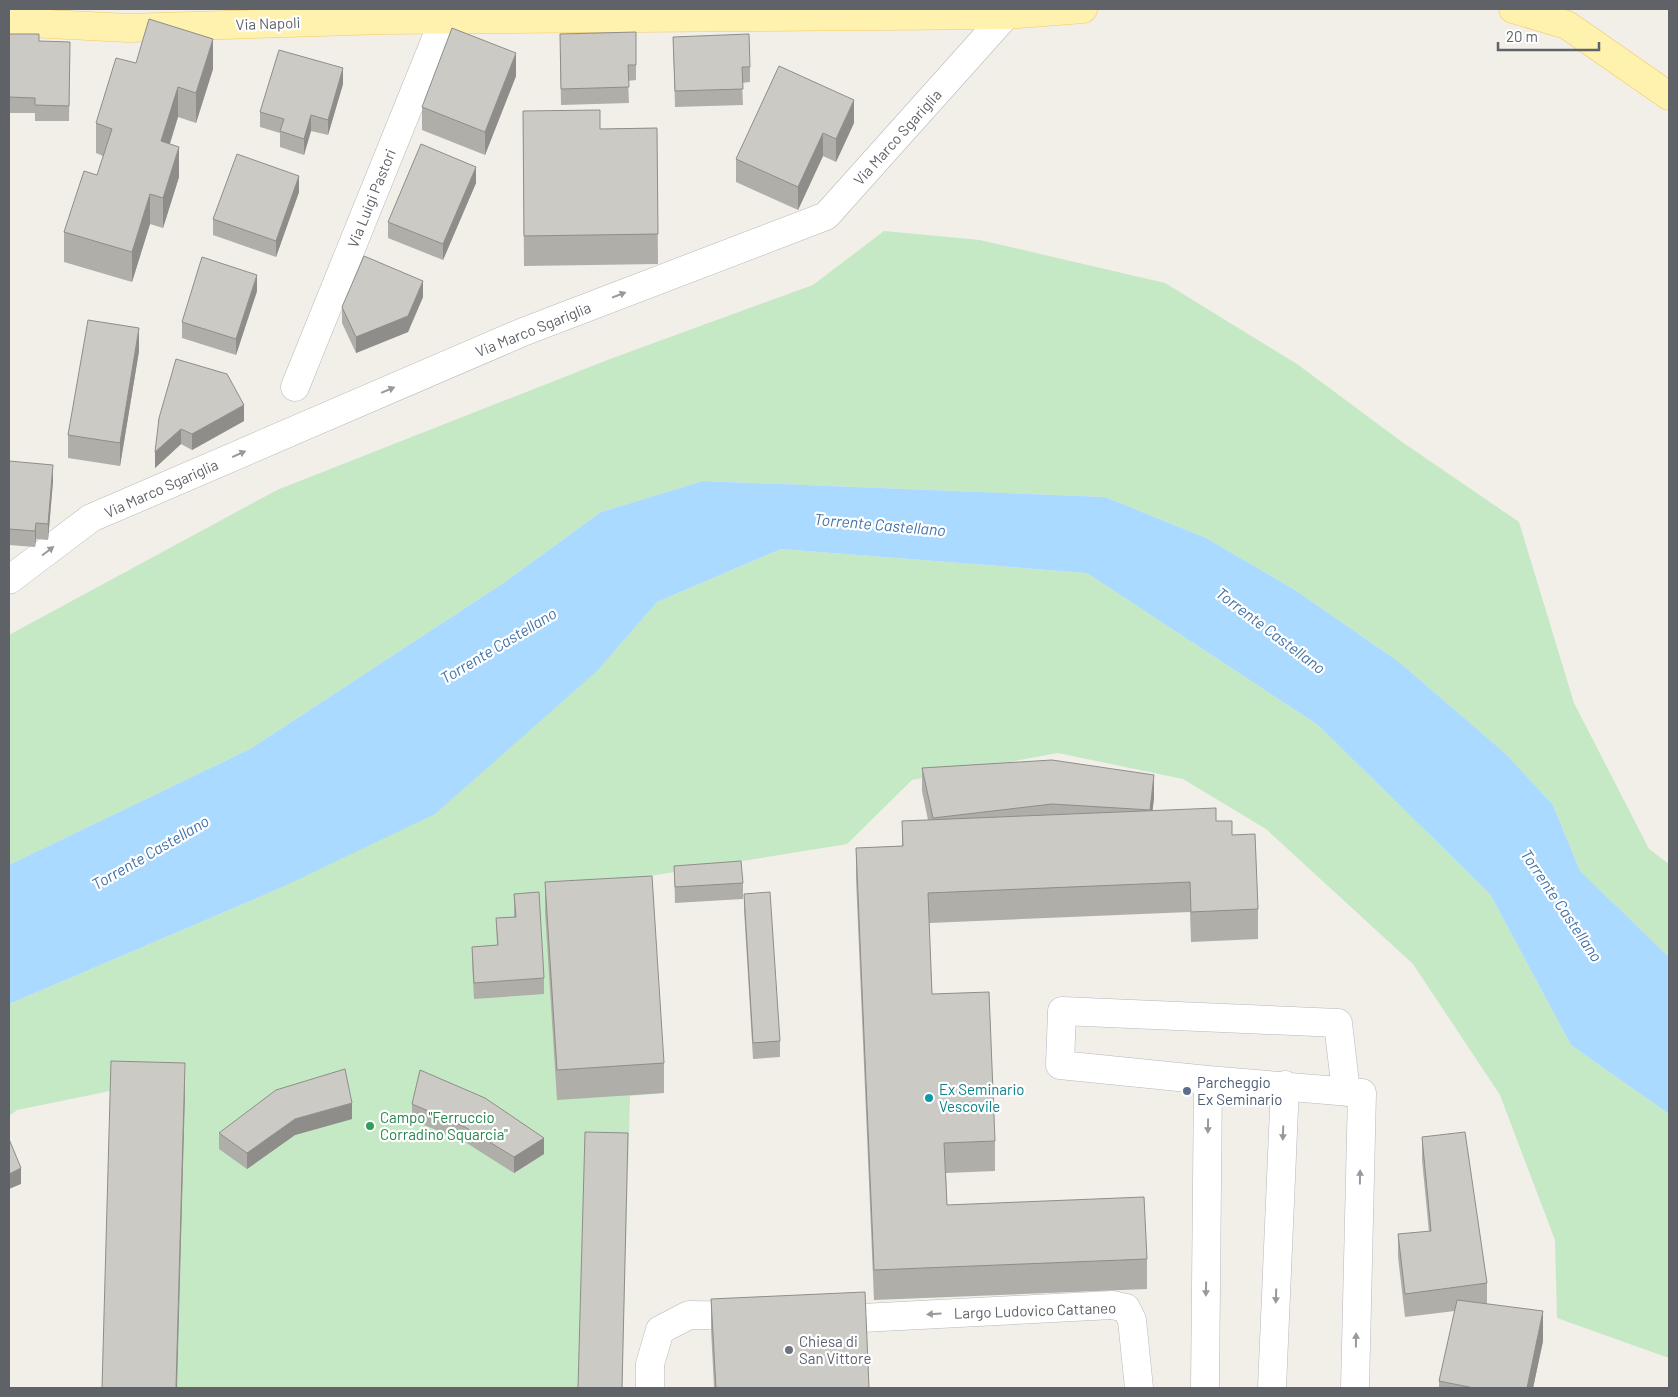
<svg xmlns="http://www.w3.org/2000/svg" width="1678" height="1397" font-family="Barlow,sans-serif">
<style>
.green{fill:#c5e8c5}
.water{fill:#aadaff}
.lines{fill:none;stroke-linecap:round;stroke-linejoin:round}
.minor-casing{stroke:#b5b8bc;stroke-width:29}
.major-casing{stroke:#f2c960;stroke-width:29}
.minor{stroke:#fff;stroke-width:28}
.major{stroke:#fff2af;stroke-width:28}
.wall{fill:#afaea9}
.shaded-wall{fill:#8f8d8a}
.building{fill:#cccac5;stroke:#8f8d8a}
.oneway{fill:#979a9d}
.service-dot{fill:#5c6f8a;stroke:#fff;stroke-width:2}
.culture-dot{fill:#0f9aa8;stroke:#fff;stroke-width:2}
.leisure-dot{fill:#2e9e5b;stroke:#fff;stroke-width:2}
.worship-dot{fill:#6b7280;stroke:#fff;stroke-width:2}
.labels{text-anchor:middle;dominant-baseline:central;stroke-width:4.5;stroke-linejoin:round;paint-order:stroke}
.street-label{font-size:15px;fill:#5f6368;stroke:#fff}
.service-label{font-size:15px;fill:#4e5e75;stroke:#fff;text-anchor:start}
.culture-label{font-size:15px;fill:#0d838f;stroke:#fff;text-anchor:start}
.leisure-label{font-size:15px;fill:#27864d;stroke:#fff;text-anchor:start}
.worship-label{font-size:15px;fill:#5b616d;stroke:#fff;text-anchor:start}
.water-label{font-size:16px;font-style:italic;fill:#4174aa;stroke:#fff}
</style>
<rect width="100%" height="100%" fill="#f1efe8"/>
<path class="green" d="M884 231 980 240 1165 283 1297 364 1402 442 1519 522 1574 703 1649 849 1669 864V957L1580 871 1553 805 1506 754 1399 662 1295 590 1206 538 1105 497 703 481 601 512 505 582 250 749 9 865V635L277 490 610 359 813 285Z
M781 549 1087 573 1318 725 1490 894 1571 1045 1669 1114V1358L1557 1318 1555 1240 1500 1095 1413 964 1266 829 1183 779 1058 753 912 780 847 844 650 876 664 1093 630 1096 622 1388H103L110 1091 17 1110 9 1116V1004L278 889 598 670 657 602Z"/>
<path class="water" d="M703 481 1105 497 1206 538 1295 590 1399 662 1506 754 1553 805 1580 871 1669 957V1114L1571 1045 1490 894 1318 725 1087 573 781 549 657 602 598 670 435 814 278 889 9 1004V865L250 749 505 582 601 512Z"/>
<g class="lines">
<g class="minor-casing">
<path id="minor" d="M295 387 448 9
M9 580 91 518 523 332 826 216 1006 15
M1208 1080 1060 1065 1062 1011 1338 1023 1346 1092
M828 1317 862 1318 1112 1305 1126 1308 1132 1320 1139 1388
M650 1388V1364L660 1330 689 1315 748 1316
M1205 1388 1208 1080 1362 1093 1355 1388
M1272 1388 1285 1085"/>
</g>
<g class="major-casing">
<path id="major" d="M1513 9 1567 25 1669 96
M9 22 128 28 383 20 1006 15 1083 9"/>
</g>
<use href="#minor" class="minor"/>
<use href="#major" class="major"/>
</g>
<path class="wall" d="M9 34 39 41 70 58 69 121H35V113H9Z
M673 37 750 67V82L742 83 743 105 675 107Z
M560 50 636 65V80L628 81 629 103 561 105Z
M136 63 213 69 196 123 178 117 170 144 179 177 163 228 150 224 132 282 64 262V232L97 175 103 156 96 153V123Z
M516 76 485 155 422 130V107Z
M343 84 328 135 311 131 304 155 280 147V133L260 127V112Z
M523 111 600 129 657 128 658 264 524 266Z
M854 123 836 162 823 156 798 210 736 182V159Z
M476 183 443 260 388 238V222Z
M299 192 276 257 213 235V219Z
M257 291 236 355 182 338V322Z
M423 297 408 332 356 353 342 323V307Z
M139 351 120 466 68 458V435Z
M159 418 244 421 192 450 181 444 155 468Z
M9 461 53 481 48 540 36 539 35 547 9 545Z
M922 768 1154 798 1152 811 1216 821 1232 835 1258 909V939L1191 942 1190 912 929 923 932 994 995 1141V1171L946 1173 947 1205 1147 1259V1289L874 1300 856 878V848L902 846V821L928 820 922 791Z
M674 866 743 883V899L675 903Z
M545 882 664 1063V1093L557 1100 545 912Z
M514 894 544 978V994L474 999 472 962V947L497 945 496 918 514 917Z
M744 894 780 1041V1057L753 1059 744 909Z
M412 1104 544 1154 514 1173 465 1142 412 1120Z
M352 1119 295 1135 247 1169 219 1149V1133Z
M1422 1137 1487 1283V1304L1543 1341 1533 1388H1439V1381L1455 1311 1405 1317 1398 1257V1234L1429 1232 1422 1160Z
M711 1299 869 1388H714L711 1329Z"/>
<path class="shaded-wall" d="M213 39V69L196 123V93Z
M516 53V76L485 155V132Z
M343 68V84L328 135V120Z
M178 87V117L161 171V141Z
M854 100V123L836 162V139Z
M311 115V131L304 155V139Z
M823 133V156L798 210V187Z
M179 147V177L163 228V198Z
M476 167V183L443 260V244Z
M299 176V192L276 257V241Z
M150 194V224L132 282V252Z
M257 275V291L236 355V339Z
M423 281V297L408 332 356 353V337Z
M139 328V351L120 466V443Z
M244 405V421L192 450V434Z
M181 429V444L155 468V452Z
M53 465V481L48 540V524Z
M36 523V539L35 547V531Z
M1154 775V798L1150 833V810Z
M185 1063V1093L177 1388H176Z
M352 1103V1119L295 1135 247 1169V1153L295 1119Z
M544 1138V1154L514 1173V1157Z
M21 1168V1184L9 1189V1174Z
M1543 1311V1341L1533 1388H1527Z"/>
<path class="building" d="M149 19 213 39 196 93 178 87 161 141 179 147 163 198 150 194 132 252 64 232 84 171 97 175 112 129 96 123 116 58 136 63Z
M452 28 516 53 485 132 422 107Z
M636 32V65H628L629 87 561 89 560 34Z
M9 34H39V41L70 42 69 106 35 105V98L9 97Z
M749 34 750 67H742L743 89 675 91 673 37Z
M279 50 343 68 328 120 311 115 304 139 280 131 284 119 260 112Z
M779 66 854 100 836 139 823 133 798 187 736 159Z
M600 110V129L657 128 658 234 524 236 523 111Z
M421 144 476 167 443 244 388 222Z
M237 154 299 176 276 241 213 219Z
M364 256 423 281 408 316 356 337 342 307Z
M202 257 257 275 236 339 182 322Z
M88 320 139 328 120 443 68 435Z
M176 359 227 374 244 405 192 434 181 429 155 452 159 418Z
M9 461 53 465 48 524 36 523 35 531 9 529Z
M1052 760 1154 775 1150 810 1052 804 933 818 922 768Z
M1216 808V821H1232V835L1255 834 1258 909 1191 912 1190 882 928 893 932 994 989 992 995 1141 944 1143 947 1205 1144 1197 1147 1259 874 1270 856 848 903 846 902 821Z
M741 861 743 883 675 887 674 866Z
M652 876 664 1063 557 1070 545 882Z
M539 892 544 978 474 983 472 947 498 945 496 918 516 917 514 894Z
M770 892 780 1041 753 1043 744 894Z
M111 1061 185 1063 176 1388H102Z
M345 1069 352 1103 295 1119 247 1153 219 1133 276 1090Z
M420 1070 485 1098 544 1138 514 1157 465 1127 412 1104Z
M585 1132 628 1133 622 1388H578Z
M1465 1132 1487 1283 1405 1294 1398 1234 1431 1231 1422 1137Z
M9 1139 21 1168 9 1174Z
M865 1292 869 1388H716L711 1299Z
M1457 1300 1543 1311 1527 1388H1474L1439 1381Z"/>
<defs><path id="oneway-solid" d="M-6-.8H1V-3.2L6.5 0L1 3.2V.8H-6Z" transform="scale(1.25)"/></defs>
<g class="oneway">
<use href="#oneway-solid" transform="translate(619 295) rotate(-21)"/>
<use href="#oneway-solid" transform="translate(388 390) rotate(-23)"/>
<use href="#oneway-solid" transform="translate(239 454) rotate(-24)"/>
<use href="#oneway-solid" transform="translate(48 551) rotate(-37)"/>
<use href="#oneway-solid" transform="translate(1208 1126) rotate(91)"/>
<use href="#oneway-solid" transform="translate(1283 1133) rotate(92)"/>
<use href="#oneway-solid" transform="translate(1360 1177) rotate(-89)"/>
<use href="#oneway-solid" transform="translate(1206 1289) rotate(91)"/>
<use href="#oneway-solid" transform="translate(1276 1296) rotate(92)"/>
<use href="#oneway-solid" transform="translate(934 1314) rotate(177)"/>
<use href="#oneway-solid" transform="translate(1356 1340) rotate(-89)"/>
</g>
<circle class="service-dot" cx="1187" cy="1091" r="5"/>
<circle class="culture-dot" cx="929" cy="1098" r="5"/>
<circle class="leisure-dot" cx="370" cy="1126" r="5"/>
<circle class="worship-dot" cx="789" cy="1350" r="5"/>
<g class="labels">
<g class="street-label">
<text transform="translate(268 23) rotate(-2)">Via Napoli</text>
<text transform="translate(897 137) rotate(-48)">Via Marco Sgariglia</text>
<text transform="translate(371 198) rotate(-68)">Via Luigi Pastori</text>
<text transform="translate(533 329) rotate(-22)">Via Marco Sgariglia</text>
<text transform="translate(161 488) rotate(-24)">Via Marco Sgariglia</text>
<text transform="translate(1035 1310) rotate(-2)">Largo Ludovico Cattaneo</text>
</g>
<g class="service-label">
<text x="1197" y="1082">Parcheggio<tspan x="1197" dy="17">Ex Seminario</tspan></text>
</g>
<g class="culture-label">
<text x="939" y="1089">Ex Seminario<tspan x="939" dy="17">Vescovile</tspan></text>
</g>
<g class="leisure-label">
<text x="380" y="1117">Campo "Ferruccio<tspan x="380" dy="17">Corradino Squarcia"</tspan></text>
</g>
<g class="worship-label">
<text x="799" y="1341">Chiesa di<tspan x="799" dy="17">San Vittore</tspan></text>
</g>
<g class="water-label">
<text transform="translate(880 524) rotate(5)">Torrente Castellano</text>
<text transform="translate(1271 630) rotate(37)">Torrente Castellano</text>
<text transform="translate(498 645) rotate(-31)">Torrente Castellano</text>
<text transform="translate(150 852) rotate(-30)">Torrente Castellano</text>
<text transform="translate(1562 905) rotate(56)">Torrente Castellano</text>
</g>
</g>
<rect width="1678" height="1397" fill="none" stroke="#5f6368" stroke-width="20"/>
<path d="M1498 42v8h101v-8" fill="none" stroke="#5f6368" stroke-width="2.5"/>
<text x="1506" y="42" font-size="15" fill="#5f6368" stroke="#ffffff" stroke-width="4" paint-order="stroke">20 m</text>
</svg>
